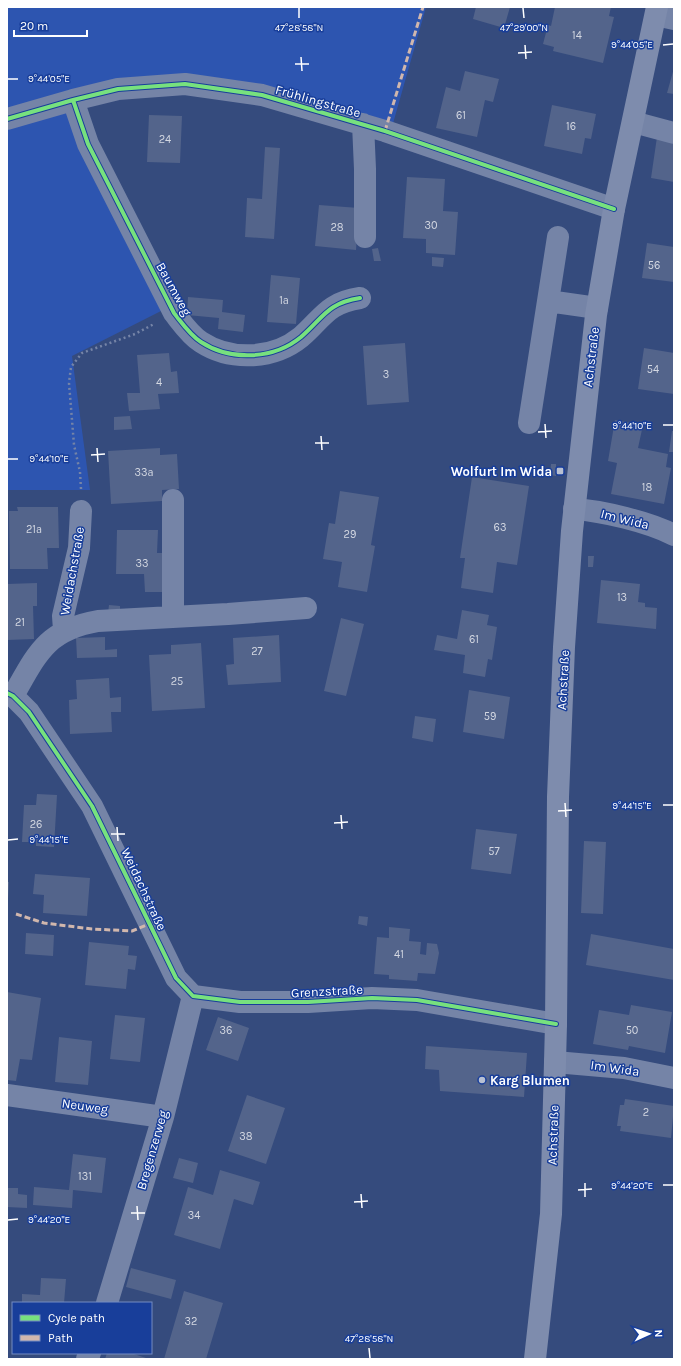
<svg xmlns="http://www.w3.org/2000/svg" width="681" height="1366" font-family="Karla,sans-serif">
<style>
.green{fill:#2d55b0}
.building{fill:#53648b}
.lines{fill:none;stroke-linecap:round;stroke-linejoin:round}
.path{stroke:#7584a7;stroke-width:2.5;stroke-dasharray:2 3;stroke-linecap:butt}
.minor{stroke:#7584a7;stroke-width:22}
.major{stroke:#7e8cad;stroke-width:22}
.quiet{stroke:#d1b7ad;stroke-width:3;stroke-dasharray:6 3;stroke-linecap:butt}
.cycleway-casing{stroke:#183e9a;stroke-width:6}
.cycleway{stroke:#77e17e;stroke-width:4}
.ticks{fill:none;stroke:#fff;stroke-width:1.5}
.poi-dot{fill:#b8c0d2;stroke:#183e9a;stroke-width:1.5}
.labels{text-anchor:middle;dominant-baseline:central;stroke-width:3;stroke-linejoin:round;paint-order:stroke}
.number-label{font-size:11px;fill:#d4d8e2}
.street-label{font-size:13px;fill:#fff;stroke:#183e9a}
.poi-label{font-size:13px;font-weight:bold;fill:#fff;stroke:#183e9a;text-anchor:end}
.ticks-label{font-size:10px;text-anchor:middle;fill:#fff;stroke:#183e9a;stroke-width:3;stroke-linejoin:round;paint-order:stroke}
</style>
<rect width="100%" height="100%" fill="#354b7d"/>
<path class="green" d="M7 7H426L392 127 176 77 66 95 163 310 72 356 90 490H7Z"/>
<path class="building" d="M476 7H510L504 28 473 19Z
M555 7H611L609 16 614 17 603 63 553 51 554 47 543 44 548 25 551 26Z
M674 68V94L667 93Z
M465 71 499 79 493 102 485 100 477 137 436 128 446 87 460 91Z
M552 105 596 114 591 139 585 138 582 154 544 146Z
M149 115 182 116 180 163 147 162Z
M657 137 674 140V182L651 178Z
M265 147 280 148 274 239 245 237 247 198 262 199Z
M407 177 445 179 443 211 458 212 455 255 426 253V239L403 238Z
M319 205 359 208 356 250 315 246Z
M647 243 674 247V282L642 278Z
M378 248 381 261H374L372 249Z
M432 257 444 258 443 267 432 266Z
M271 275 300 278 296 324 267 322Z
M188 297 223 300 222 312 245 315 243 332 218 329 219 318 187 315Z
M405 343 409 402 367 405 363 346Z
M644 348 674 353V394L638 389Z
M169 353 171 372 177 371 179 393 158 394 160 409 129 411 127 393H140L137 355Z
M130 416 132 429 114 430V417Z
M615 420 643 425 638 448 668 454 666 467 671 468 664 504 611 494 617 463 608 461Z
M672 431H674V452H669Z
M160 448V455L177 454 179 489 162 490V501L111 504 108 451Z
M551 464H556V476L550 475Z
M472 477 529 486 517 565 497 562 493 593 461 588 465 558H460Z
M340 491 379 497 371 545 375 546 367 592 338 587 342 562 323 559 329 523 335 524Z
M17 507H58L59 548H47L48 569H10L9 511H18Z
M117 530H158L157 553H167L166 592H145L144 574H116Z
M588 556H594L593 567H588Z
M601 580 640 584 638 602 645 603V607L657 608 656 629 597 623Z
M37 583V606H33L34 639 7 640V584Z
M109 605 120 606V613H108Z
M462 610 489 615 487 625 497 627 492 660 488 659 485 677 463 673 465 655 434 650 437 635 457 639Z
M341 618 364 624 346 696 324 691Z
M279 635 281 682 228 685 226 665 234 664 233 638Z
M105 637V650L117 649V657L77 658 76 638Z
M201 643 205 708 152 711 149 655 171 654V645Z
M109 678 110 698 121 697V712H111L112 732 70 734 69 700 77 699 76 680Z
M469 690 510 697 504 739 463 732Z
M415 716 436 719 433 742 412 738Z
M37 794 57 795 54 847 36 846V842H22L24 805H36Z
M476 829 517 834 511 874 471 869Z
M584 841 606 842 603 914 581 913Z
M35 874 90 878 87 916 43 913 44 895 33 894Z
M7 882H9L8 899H7Z
M359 916 368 917 367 926 358 924Z
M389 927 410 929 409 941 421 942 420 954 426 955 427 943 437 944 439 953 435 974 418 973 417 981 389 979V975L374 974 377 937 389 938Z
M26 933 54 935 53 956 25 954Z
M591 934 674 949V980L586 965Z
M89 942 129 946 128 955 137 956 135 970 128 969 126 989 85 985Z
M7 992 41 998 32 1060 20 1059 16 1081 7 1080Z
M631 1005 672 1012 665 1053 629 1046 628 1050 593 1044 599 1010 629 1015Z
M115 1015 145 1018 140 1062 110 1059Z
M218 1017 249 1028 238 1061 206 1050Z
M59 1037 92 1041 88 1085 55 1082Z
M426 1046 527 1053 524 1097 440 1091 439 1070 425 1069Z
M247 1095 285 1108 266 1164 228 1151Z
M625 1099 674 1106 671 1138 620 1131 621 1126H617L620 1105H624Z
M73 1154 106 1158 102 1193 73 1190 72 1208 33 1205 34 1187 69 1190Z
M179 1158 198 1163 193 1183 173 1178Z
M220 1170 260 1182 253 1205 234 1199 220 1249 174 1235 188 1187 213 1195Z
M7 1188H18V1194L27 1195V1208L7 1207Z
M131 1268 176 1280 171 1299 126 1287Z
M41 1278 66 1279 64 1303H22V1294L40 1295Z
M184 1291 223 1303 206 1359H164Z
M107 1353H131L149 1359H105Z"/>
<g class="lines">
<path class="path" d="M81 489 80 472 74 445 69 383 71 367 82 353 135 334 154 324"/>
<path class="minor" d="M656 15 674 19
M73 100 88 144 174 313C182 323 190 335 201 342 230 361 273 360 301 337 323 318 327 303 360 298
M7 119 73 100 118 89 185 84 262 95 385 131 614 209
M633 122 674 133
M363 124 365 169V237
M548 301 597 308
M529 423 558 237
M173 500V617
M574 509C603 511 649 522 674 535
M64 630 63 616 79 548 81 511
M7 693 13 696 29 712 92 806 176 978 193 996
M13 696C37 654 46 630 98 621L228 614 306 608
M193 996 240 1002H308L372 998 417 1000 556 1024
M555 1062 624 1068 674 1078
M7 1095 163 1117
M107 1303 163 1117 193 996
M87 1359 90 1353"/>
<path class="major" d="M535 1359 551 1214 556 1024 558 797 564 647 572 531 596 315 614 209 657 7"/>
<path class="quiet" d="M385 131 423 7
M16 914 44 923 92 929 132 931 149 924"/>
<g class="cycleway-casing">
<path id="cycleway" d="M73 100 88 144 174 313C182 323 190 335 201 342 230 361 273 360 301 337 323 318 327 303 360 298
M7 119 73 100 118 89 185 84 262 95 385 131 614 209
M7 693 13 696 29 712 92 806 176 978 193 996 240 1002H308L372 998 417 1000 556 1024"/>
</g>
<use href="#cycleway" class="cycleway"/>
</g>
<path class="ticks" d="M299 8V18M523 8 524 18M525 45 526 59M663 45 673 44M518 53 532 52M301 57 302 71M295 64H309M8 79H18M545 424 546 438M663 425H673M538 432 552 431M321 436 322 450M315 443H329M97 448 98 462M91 455 105 454M8 459H18M565 803 566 817M663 805H673M558 811 572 810M341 815 342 829M334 823 348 822M117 827 118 841M111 834H125M8 840 18 839M585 1183V1197M663 1185H673M578 1190 592 1189M361 1194 362 1208M354 1202 368 1201M137 1206 138 1220M131 1213H145M8 1220 18 1219M369 1348 370 1358"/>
<g class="poi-dot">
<rect x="556" y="467" width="8" height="8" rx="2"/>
<circle cx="482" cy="1080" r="4"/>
</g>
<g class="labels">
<g class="number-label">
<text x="577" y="35">14</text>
<text x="461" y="115">61</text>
<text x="571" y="126">16</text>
<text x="165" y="139">24</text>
<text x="431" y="225">30</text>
<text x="337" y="227">28</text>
<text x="654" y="265">56</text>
<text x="284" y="300">1a</text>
<text x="653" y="369">54</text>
<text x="386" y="374">3</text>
<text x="159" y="382">4</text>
<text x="144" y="472">33a</text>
<text x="647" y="487">18</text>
<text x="500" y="527">63</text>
<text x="34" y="529">21a</text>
<text x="350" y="534">29</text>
<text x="142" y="563">33</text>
<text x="622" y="597">13</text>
<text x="20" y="622">21</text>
<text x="474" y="639">61</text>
<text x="257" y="651">27</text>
<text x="177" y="681">25</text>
<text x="490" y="716">59</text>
<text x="36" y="824">26</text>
<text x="494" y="851">57</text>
<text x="399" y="954">41</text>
<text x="226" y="1030">36</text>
<text x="632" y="1030">50</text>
<text x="646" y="1112">2</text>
<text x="246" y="1136">38</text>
<text x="85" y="1176">131</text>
<text x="194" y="1215">34</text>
<text x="191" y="1321">32</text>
</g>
<g class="street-label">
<text transform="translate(318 101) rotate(16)">Frühlingstraße</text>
<text transform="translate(174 289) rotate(61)">Baumweg</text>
<text transform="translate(591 357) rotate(-83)">Achstraße</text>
<text transform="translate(625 519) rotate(14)">Im Wida</text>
<text transform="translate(72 571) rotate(-80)">Weidachstraße</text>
<text transform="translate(563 680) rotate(-87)">Achstraße</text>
<text transform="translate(144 889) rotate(65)">Weidachstraße</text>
<text transform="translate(327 991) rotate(-3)">Grenzstraße</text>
<text transform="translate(615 1068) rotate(8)">Im Wida</text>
<text transform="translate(85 1106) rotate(8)">Neuweg</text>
<text transform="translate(553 1135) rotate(-88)">Achstraße</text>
<text transform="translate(152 1150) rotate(-74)">Bregenzerweg</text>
</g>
<g class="poi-label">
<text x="552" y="471">Wolfurt Im Wida</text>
<text x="490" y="1080" text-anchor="start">Karg Blumen</text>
</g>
</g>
<g class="ticks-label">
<text x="299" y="31">47°28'58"N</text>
<text x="524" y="31">47°29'00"N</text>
<text x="632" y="48">9°44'05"E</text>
<text x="49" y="82">9°44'05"E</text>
<text x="632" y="429">9°44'10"E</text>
<text x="49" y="462">9°44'10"E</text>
<text x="632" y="809">9°44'15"E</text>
<text x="49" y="843">9°44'15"E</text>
<text x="632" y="1189">9°44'20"E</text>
<text x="49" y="1223">9°44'20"E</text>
<text x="369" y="1342">47°28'58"N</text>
</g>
<rect width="681" height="1366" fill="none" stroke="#ffffff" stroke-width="16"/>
<rect x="12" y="1302" width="140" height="52" fill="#183e9a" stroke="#748bc2"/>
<rect x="20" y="1315" width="20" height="6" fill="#77e17e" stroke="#748bc2"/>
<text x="48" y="1322" font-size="12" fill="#ffffff">Cycle path</text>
<rect x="20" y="1335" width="20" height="6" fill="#d1b7ad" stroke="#748bc2"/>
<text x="48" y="1342" font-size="12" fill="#ffffff">Path</text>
<g transform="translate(649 1334) rotate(87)" stroke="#183e9a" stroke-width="3" paint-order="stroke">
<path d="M0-3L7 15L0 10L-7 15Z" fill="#ffffff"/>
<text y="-6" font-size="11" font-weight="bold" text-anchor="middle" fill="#ffffff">N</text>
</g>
<path d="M14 30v6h73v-6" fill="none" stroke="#ffffff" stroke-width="2"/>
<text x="20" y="30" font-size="12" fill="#ffffff" stroke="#183e9a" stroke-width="3" paint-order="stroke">20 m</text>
</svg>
